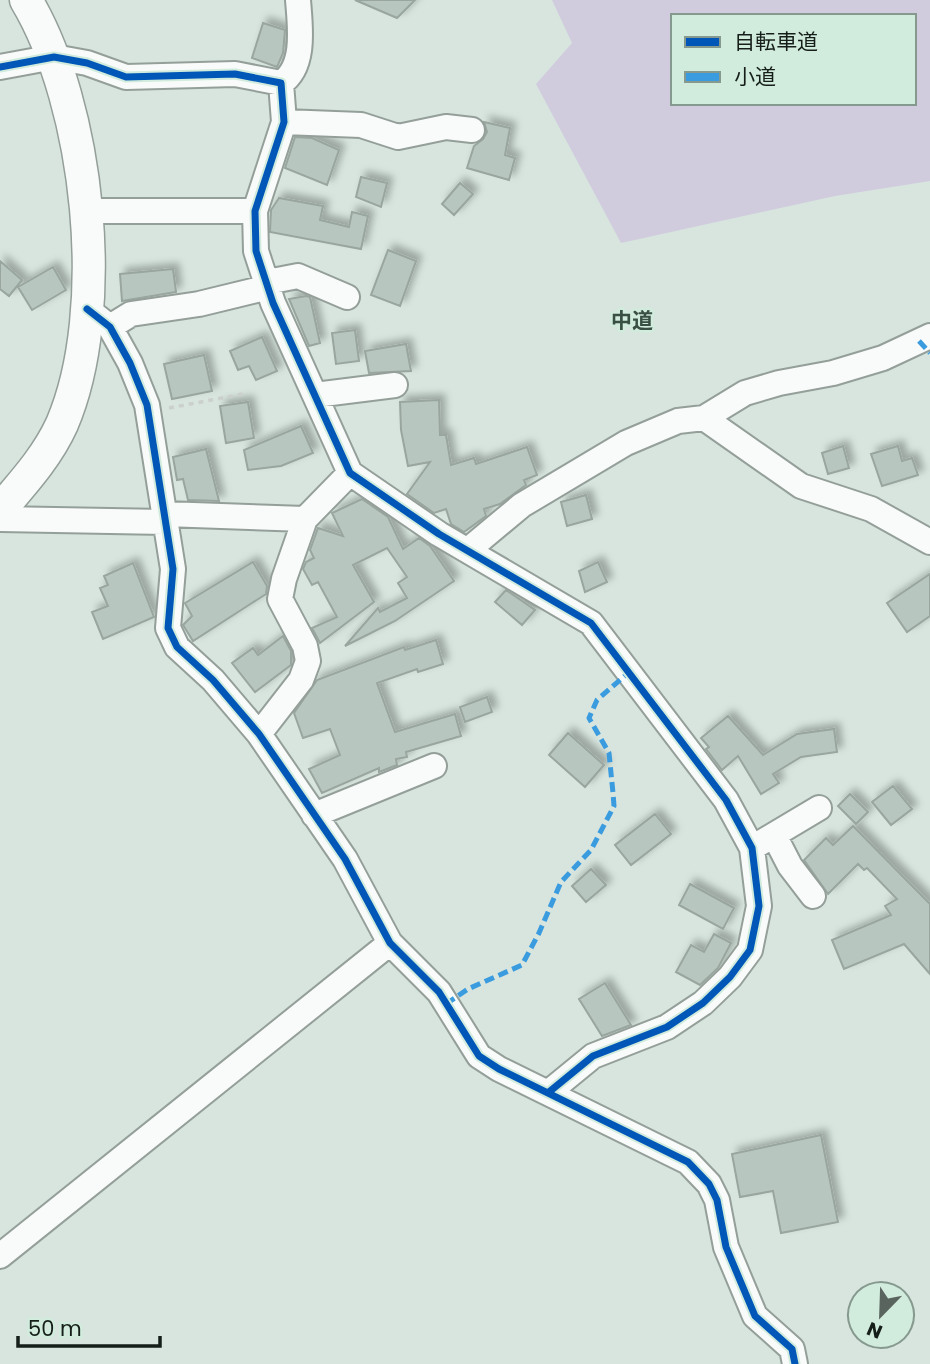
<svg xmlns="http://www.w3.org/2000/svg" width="930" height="1364" font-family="Poppins,'Noto Sans JP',sans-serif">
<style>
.green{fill:#d1cbde;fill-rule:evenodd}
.building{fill:#b7c7bf;stroke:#99a59f;stroke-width:2;filter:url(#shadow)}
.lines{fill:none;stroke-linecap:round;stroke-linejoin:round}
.minor-casing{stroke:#949f99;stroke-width:28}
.major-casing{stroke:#949f99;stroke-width:35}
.path{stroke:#cbd0cd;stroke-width:3.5;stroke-dasharray:5 5;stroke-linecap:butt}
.minor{stroke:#f9fbfa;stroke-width:24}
.major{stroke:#f9fbfa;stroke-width:32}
.quiet{stroke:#3b9bdf;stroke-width:5;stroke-dasharray:10 5;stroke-linecap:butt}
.cycleway-casing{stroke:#d1ebdd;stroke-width:11}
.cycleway{stroke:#0057b8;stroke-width:7}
.labels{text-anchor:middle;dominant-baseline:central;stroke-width:5;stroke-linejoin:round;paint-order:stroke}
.neighbourhood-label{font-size:21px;font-weight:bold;fill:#394f44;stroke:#d1ebdd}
</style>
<defs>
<filter id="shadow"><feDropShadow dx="5.5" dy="-5.5" stdDeviation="3.5" flood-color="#0004"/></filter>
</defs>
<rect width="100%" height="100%" fill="#d7e5de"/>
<path class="green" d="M552 0H930V181L835 196 621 243 536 84 572 43ZM673 16H914V103H673Z"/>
<path class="building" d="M355 0H415L397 18Z
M263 23 285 30 283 53 277 67 252 58Z
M484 122 510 128 505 155 515 158 509 180 467 168 474 146 483 139 487 132Z
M295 137 312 138 339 150 327 185 285 168Z
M361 177 387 183 381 207 356 197Z
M460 183 473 194 454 215 442 204Z
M279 198 323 206 320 220 349 227 352 212 368 216 361 249 270 232 271 210Z
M388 250 416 261 400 306 371 295Z
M0 261 22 280 9 296 0 289Z
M53 267 66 290 32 310 18 287Z
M173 269 176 292 122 301 120 274Z
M306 296 310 297 320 343 309 346 289 299Z
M355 330 359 361 336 364 332 333Z
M262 337 277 371 256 380 249 366 238 370 230 351Z
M406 344 411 371 369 373 365 351Z
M204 355 212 391 172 399 164 364Z
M439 400 440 435H446L451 465 474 458 476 464 527 447 537 475 524 480 526 485 500 504 484 509 486 516 464 532 451 524 446 509 434 513 407 494 430 462 408 466 401 430 400 402Z
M248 402 254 438 226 443 220 406Z
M301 426 313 453 281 466 248 470 244 450Z
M843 446 849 468 828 474 822 453Z
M898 446 902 461 912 458 918 475 882 486 871 454Z
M206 449 219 501 188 500 183 479 177 480 173 457Z
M586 495 592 519 567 526 561 502Z
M362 499 388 517 403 549 419 538 430 546 454 581 395 621 345 646 378 608 380 612 407 598 398 583 407 577 387 548 353 565 374 602 320 643 312 628 337 617 318 582 312 585 303 569 306 562 314 558 310 550 318 528 343 536 332 513Z
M253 562 267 586 266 594 193 641 183 625 192 616 185 603Z
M598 562 607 582 585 592 579 571Z
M133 563 154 617 103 639 92 612 108 606 100 588 108 585 104 576Z
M930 574V616L907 632 887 603Z
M506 590 535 610 522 625 495 602Z
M283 636 291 651V665L255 692 232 663 253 648 258 655Z
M436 640 443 664 418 672 417 669 377 683 395 732 455 714 461 736 406 752 407 757 396 759 397 765 379 772V768L322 793 309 769 340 755 330 729 303 738 294 713 317 680 404 647 405 650Z
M487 697 492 712 465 722 460 707Z
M728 716 763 755 797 734 834 729 837 752 801 757 773 774 779 783 761 794 738 756 722 770 706 749 709 747 701 738Z
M568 733 604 765 585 787 549 755Z
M893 786 912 809 891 825 872 802Z
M850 794 868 812 856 824 838 806Z
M655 814 671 834 631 865 615 845Z
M853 826 930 904V974L904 944 844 969 832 940 891 915 885 906 897 899 867 868 864 870 858 864 828 894 804 860 826 838 833 845Z
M591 869 606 885 586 902 572 886Z
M690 884 734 908 723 929 679 905Z
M714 934 731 943 718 968 700 985 676 972 691 945 704 952Z
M605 983 631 1025 602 1036 579 999Z
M821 1135 838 1222 781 1233 773 1191 740 1197 732 1154Z"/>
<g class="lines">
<g class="minor-casing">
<path id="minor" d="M0 67 54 57 87 63 126 77 235 74 281 83 284 122 255 211 256 251 273 303 350 473 439 534 591 623 726 800 752 848 759 906 750 950 730 977 703 1003 667 1027 593 1056 549 1092
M281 83C306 67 300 26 298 0
M284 122 361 125 398 137 446 127 472 130
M87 211H255
M267 282 298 276 347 297
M87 309 110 327 130 363 147 405 173 569 168 628 177 647 213 680 259 734 345 859 390 943 439 992 479 1056 499 1069 688 1162 709 1184 717 1200 726 1247 755 1316 792 1349 795 1364
M110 327 131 314 199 304 269 287
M315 395 395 385
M704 418 801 486 871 509 930 542
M165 514 305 519
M0 519 165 522
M468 550 522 505 626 443 678 421 704 418 745 393 779 383 833 373 883 358 930 336
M259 734 301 680 308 661 305 646 280 599 284 579 305 519 350 473
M314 815 434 766
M774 835 790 866 813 896
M752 848 819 808
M0 1256 390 943"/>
</g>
<g class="major-casing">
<path id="major" d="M0 510C23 483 47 457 62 424 111 310 89 105 26 0"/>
</g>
<path class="path" d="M169 408 243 394"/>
<use href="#minor" class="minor"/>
<use href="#major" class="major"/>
<path class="quiet" d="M919 341 930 353
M446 1004 468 989 522 965 539 933 561 882 591 850 614 806 613 793 609 753 589 718 597 700 628 673"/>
<g class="cycleway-casing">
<path id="cycleway" d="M0 67 54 57 87 63 126 77 235 74 281 83 284 122 255 211 256 251 273 303 350 473 439 534 591 623 726 800 752 848 759 906 750 950 730 977 703 1003 667 1027 593 1056 549 1092
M87 309 110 327 130 363 147 405 173 569 168 628 177 647 213 680 259 734 345 859 390 943 439 992 479 1056 499 1069 688 1162 709 1184 717 1200 726 1247 755 1316 792 1349 795 1364"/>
</g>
<use href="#cycleway" class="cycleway"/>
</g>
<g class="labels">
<g class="neighbourhood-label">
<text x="632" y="320">中道</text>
</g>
</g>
<rect x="671" y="14" width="245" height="91" fill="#d1ebdd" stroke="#86998f" stroke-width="2"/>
<rect x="685" y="37" width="35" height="10" fill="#0057b8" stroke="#86998f" stroke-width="2"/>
<text x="734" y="49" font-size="21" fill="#151e19">自転車道</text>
<rect x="685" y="72" width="35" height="10" fill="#3b9bdf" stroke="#86998f" stroke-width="2"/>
<text x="734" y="84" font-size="21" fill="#151e19">小道</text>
<g transform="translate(881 1315) rotate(203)"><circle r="33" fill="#d1ebdd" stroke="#86998f" stroke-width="2"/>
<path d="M0-5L12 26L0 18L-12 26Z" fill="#59645e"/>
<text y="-10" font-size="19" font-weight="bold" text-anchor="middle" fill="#151e19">N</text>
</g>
<path d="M18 1336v10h142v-10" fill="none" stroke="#151e19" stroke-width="3.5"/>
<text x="28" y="1336" font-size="21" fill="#151e19" stroke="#d1ebdd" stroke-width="5" paint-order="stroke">50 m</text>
</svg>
